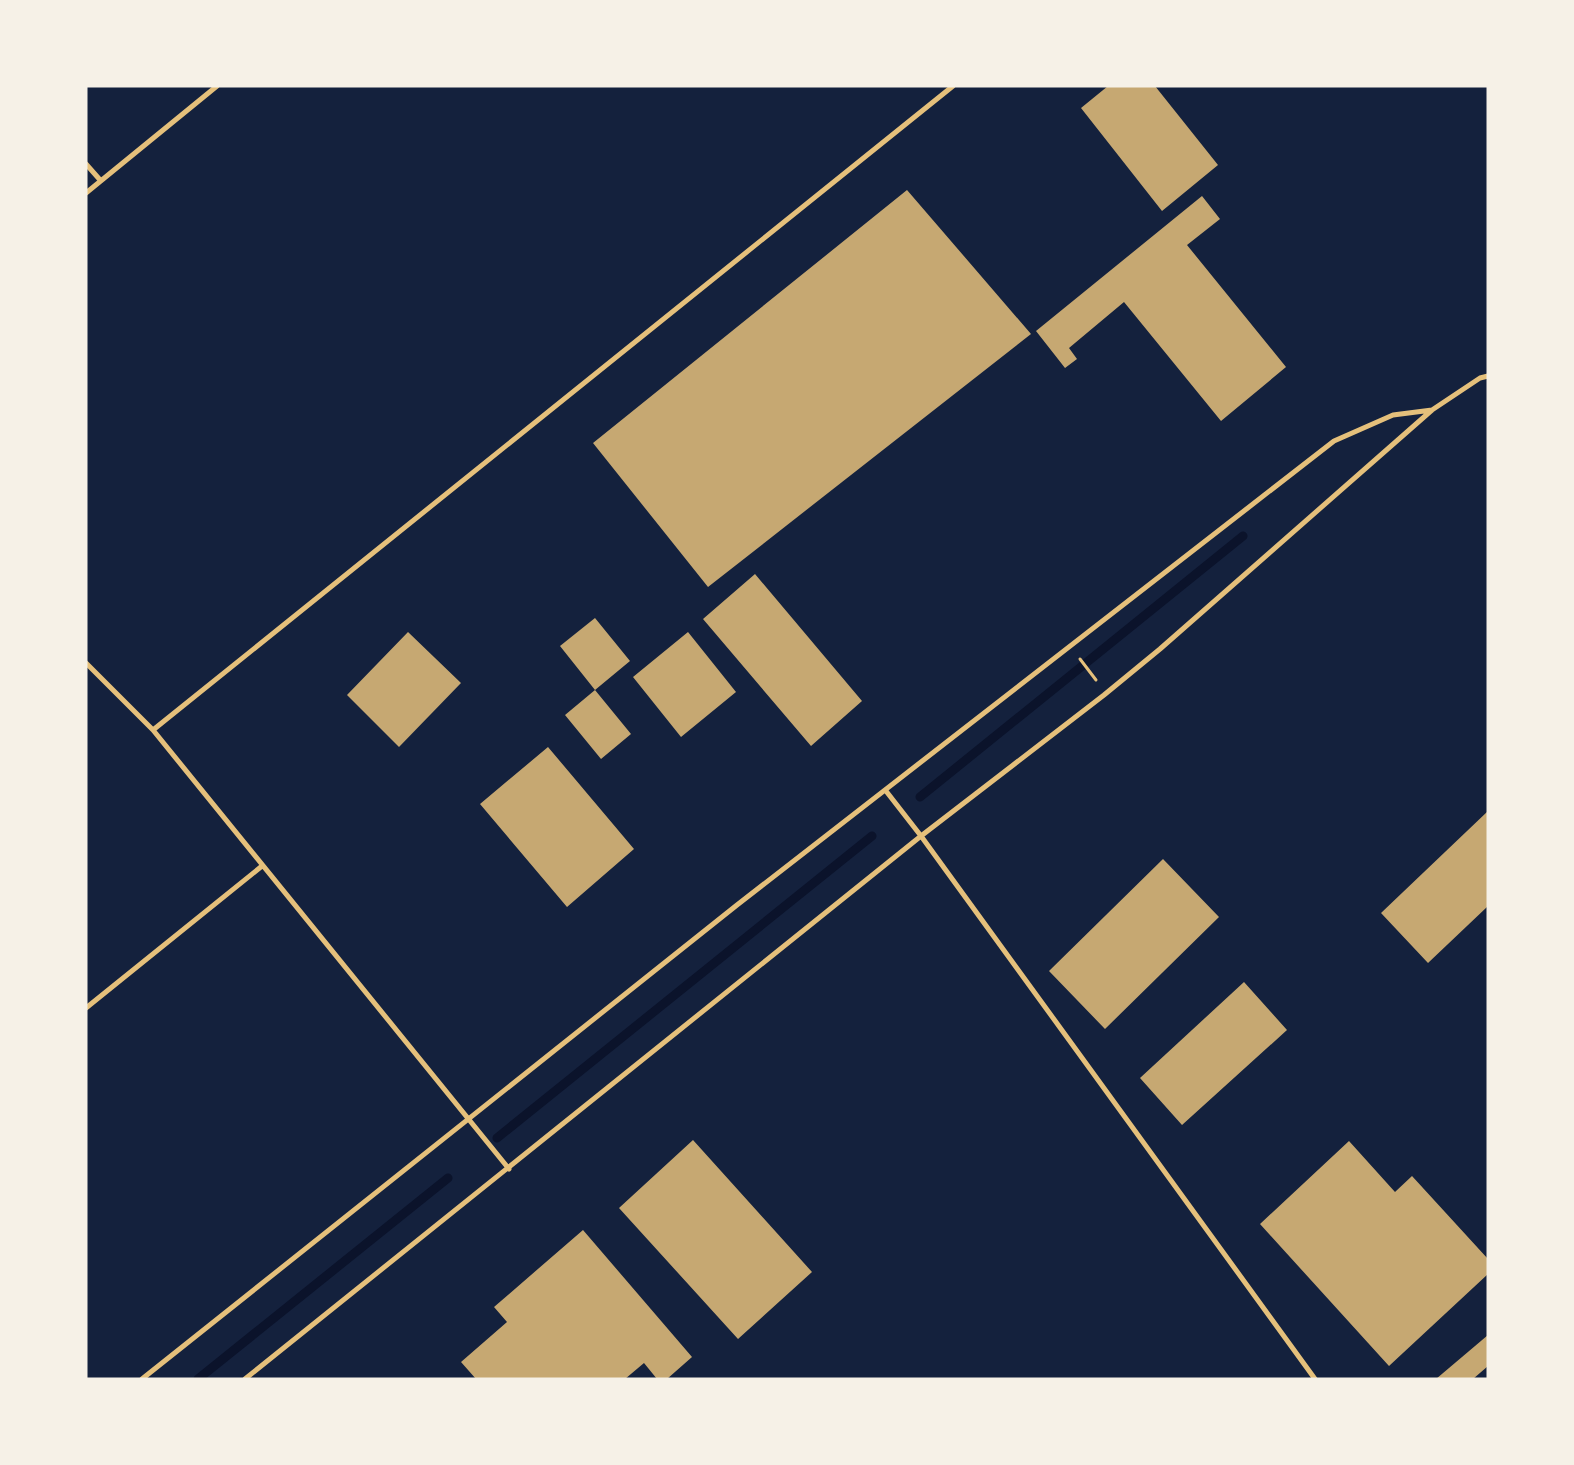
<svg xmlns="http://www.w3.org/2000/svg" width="1574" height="1465" font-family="'Noto Serif',serif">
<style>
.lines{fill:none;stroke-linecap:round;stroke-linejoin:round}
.stream{stroke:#0b132b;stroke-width:9}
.building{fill:#c6a872}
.path{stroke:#e5c07b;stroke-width:3}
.minor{stroke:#e5c07b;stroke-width:5}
</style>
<rect width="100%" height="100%" fill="#14213d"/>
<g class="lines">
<path class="stream" d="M920 797 1243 536
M497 1138 872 836
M198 1379 448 1178"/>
</g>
<path class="building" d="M1108 86H1155L1218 165 1162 211 1081 108Z
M907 190 1031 334 708 587 593 443Z
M1202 196 1220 219 1187 245 1286 367 1221 421 1124 302 1069 348 1077 359 1065 368 1036 331Z
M755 574 862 701 811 746 703 619Z
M595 618 630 661 595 690 560 646Z
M408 632 461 683 399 747 347 695Z
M688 632 736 692 681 737 633 677Z
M595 690 631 734 601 759 565 715Z
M548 747 634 849 567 907 480 804Z
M1488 811V908L1487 907 1428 963 1381 913Z
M1163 859 1219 917 1105 1029 1049 971Z
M1244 982 1287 1030 1182 1125 1140 1078Z
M693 1140 812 1272 738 1339 619 1208Z
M1349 1141 1395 1192 1412 1176 1488 1259V1274L1389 1366 1260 1224Z
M583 1230 692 1357 667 1379H657L644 1363 625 1379H476L461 1362 507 1322 494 1307Z
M1488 1335V1366L1473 1379H1436Z"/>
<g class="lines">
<path class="path" d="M1080 659 1096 680"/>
<path class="minor" d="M86 164 101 181
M86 193 217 86
M86 663 153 730 509 1169
M153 730 953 86
M886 791 921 836 1315 1379
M86 1008 262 866
M142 1379 737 905 1334 441 1393 415 1432 410
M245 1379 921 836 1104 695 1160 649 1432 410 1480 378 1488 376"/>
</g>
<rect width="1574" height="1465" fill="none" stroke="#f6f1e7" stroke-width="175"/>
</svg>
